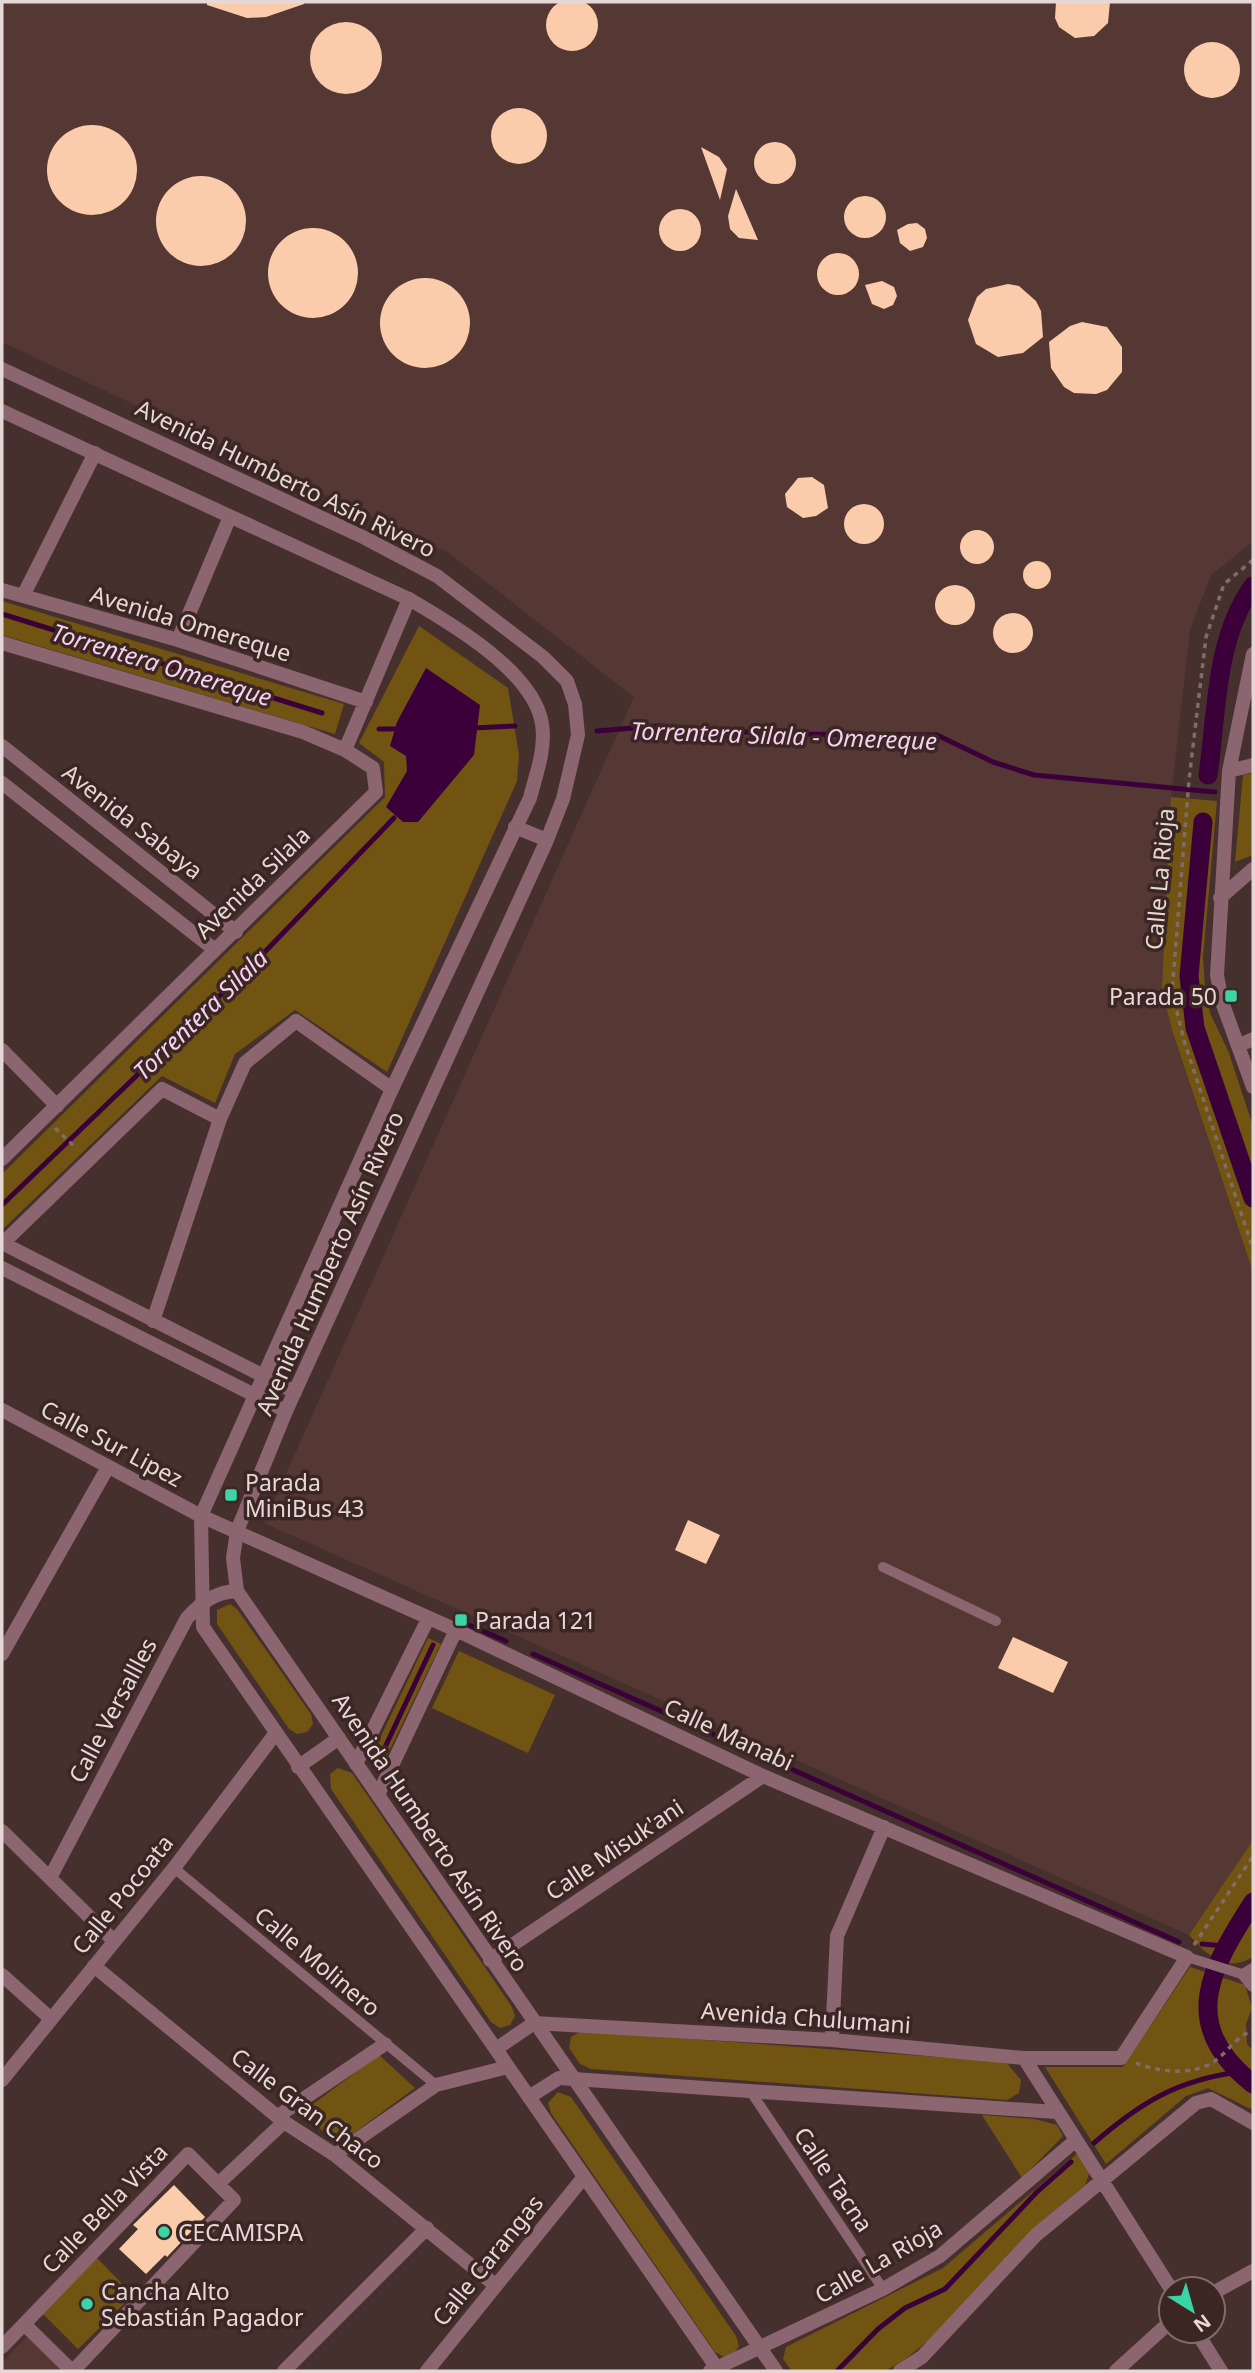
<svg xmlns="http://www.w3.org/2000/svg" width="1255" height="2373" font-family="'Noto Sans',sans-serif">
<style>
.built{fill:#553834}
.green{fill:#715411}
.water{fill:#3b0039}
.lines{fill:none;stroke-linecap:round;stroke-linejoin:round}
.stream{stroke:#3b0039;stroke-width:5}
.canal{stroke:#3b0039;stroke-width:19}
.building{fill:#fbccac}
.path{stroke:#806d6a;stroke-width:3.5;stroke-dasharray:5 5;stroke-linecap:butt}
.service{stroke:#8b6570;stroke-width:10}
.minor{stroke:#8b6570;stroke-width:14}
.tertiary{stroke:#8b6570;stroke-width:14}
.poi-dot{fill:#3ad4a5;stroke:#3b2623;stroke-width:2.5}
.labels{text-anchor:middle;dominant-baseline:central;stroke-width:7;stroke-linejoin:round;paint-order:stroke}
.street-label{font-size:23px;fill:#e6d8d6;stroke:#3b2623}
.poi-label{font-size:23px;fill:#e6d8d6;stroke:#3b2623;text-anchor:start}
.water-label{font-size:24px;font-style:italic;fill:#f6d2f1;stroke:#3b2623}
</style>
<rect width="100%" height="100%" fill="#46302d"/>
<path class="built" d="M2 2H1253V541L1211 575 1190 630 1171 797 1172 1030 1253 1272V1840L1189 1935 264 1523 634 697 449 553 2 342Z
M28 2335 69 2371H2V2363Z"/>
<path class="green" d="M2 601 344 704 335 734 2 635Z
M419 626 508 688 519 755 517 781 387 1072 295 1010 235 1054 215 1103 162 1076 2 1230V1174L385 797 384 762 359 743Z
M1253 773V855L1235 862 1243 775Z
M1171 797 1217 801 1203 957 1205 987 1210 1013 1229 1053 1253 1126V1272L1172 1030 1162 989Z
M230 1604 237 1609 311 1714 313 1724 307 1732 297 1734 289 1729 217 1624V1610Z
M428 1638 441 1644 380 1770 371 1757Z
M459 1651 555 1695 528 1753 432 1708Z
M338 1768 352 1773 512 2007 515 2016 510 2025 500 2028 491 2022 331 1789 330 1774Z
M1253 1840V1957C1225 1973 1208 1956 1189 1935Z
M1190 1967 1245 1985 1252 2008 1246 2024 1247 2044 1253 2051V2110L1208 2088 1186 2096 1106 2164 1045 2067H1123Z
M581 2031 1006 2062 1021 2080 1019 2093 1007 2100 591 2069 580 2064 569 2048 571 2037Z
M379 2055 415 2088 339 2144 301 2113Z
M558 2092 571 2097 736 2336 739 2346 734 2354 724 2357 715 2352 551 2113 548 2103Z
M982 2115 1034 2119 1057 2125 1063 2136 1022 2178Z
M1078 2153 1090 2172 1085 2185 1041 2222 929 2340 904 2360 885 2371H792L783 2359 786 2347 943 2268Z
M97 2258 133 2295 78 2349 42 2313Z"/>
<path class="water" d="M426 668 480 705 474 755 418 822H403L386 807 407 771 406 756 390 746 397 722Z"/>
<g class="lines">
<path class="stream" d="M2 614 322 713
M473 728 515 726
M379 729H400
M597 731 658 726 774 734 937 735 993 762 1034 775 1215 792
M2 1205 258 959 394 818
M469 1625 506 1641
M533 1654 1179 1942
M379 1760 433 1645
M1202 1944 1225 1946
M1094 2143C1140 2103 1177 2080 1239 2072
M837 2371 878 2329 905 2308 945 2289 1037 2192 1071 2162"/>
<path class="canal" d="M1208 775C1217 713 1215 638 1253 586
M1203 822 1189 976 1195 1028 1253 1198
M1253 1902C1211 1968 1177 2024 1253 2084"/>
</g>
<path class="building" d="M546 25a26 26 0 1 1 52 0a26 26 0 1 1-52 0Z
M207 2H304V4L266 17 247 18 207 5Z
M1056 2H1110L1108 23 1094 36 1075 38 1059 27 1055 18Z
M310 58a36 36 0 1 1 72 0a36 36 0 1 1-72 0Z
M1184 70a28 28 0 1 1 56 0a28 28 0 1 1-56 0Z
M491 136a28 28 0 1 1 56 0a28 28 0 1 1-56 0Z
M47 170a45 45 0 1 1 90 0a45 45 0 1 1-90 0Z
M754 163a21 21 0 1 1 42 0a21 21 0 1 1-42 0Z
M701 147 719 157 727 169 720 200Z
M156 221a45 45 0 1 1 90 0a45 45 0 1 1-90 0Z
M736 189 758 240 739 238 730 229 728 216Z
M844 217a21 21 0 1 1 42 0a21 21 0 1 1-42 0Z
M659 230a21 21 0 1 1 42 0a21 21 0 1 1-42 0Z
M917 223 925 229 927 238 923 247 910 251 900 243 897 230 908 224Z
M268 273a45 45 0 1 1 90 0a45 45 0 1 1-90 0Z
M817 274a21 21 0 1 1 42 0a21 21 0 1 1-42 0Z
M380 323a45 45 0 1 1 90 0a45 45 0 1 1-90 0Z
M882 281 894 287 897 296 893 305 884 309 872 304 865 285Z
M1008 284 1019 286 1036 301 1041 311 1043 337 1023 353 998 357 976 344 968 320 977 297 986 289Z
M1082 322 1107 327 1122 347V372L1107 390 1096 394 1074 393 1064 387 1051 368 1049 342 1070 326Z
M812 477 824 485 828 508 816 516 803 518 787 507 785 494 798 478Z
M844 524a20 20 0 1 1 40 0a20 20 0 1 1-40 0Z
M960 547a17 17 0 1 1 34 0a17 17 0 1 1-34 0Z
M1023 575a14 14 0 1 1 28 0a14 14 0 1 1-28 0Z
M935 605a20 20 0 1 1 40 0a20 20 0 1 1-40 0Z
M993 633a20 20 0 1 1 40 0a20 20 0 1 1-40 0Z
M688 1520 720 1535 706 1564 675 1550Z
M1013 1637 1068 1662 1053 1693 998 1668Z
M174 2185 205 2217 167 2257 165 2255 146 2274 119 2249 138 2229 133 2225Z"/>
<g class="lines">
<path class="path" d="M1253 560 1224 584 1206 637 1189 780 1172 992 1185 1044 1253 1249
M55 1128 77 1149
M1194 1945 1253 1856
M1136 2063C1156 2071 1184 2075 1206 2066 1224 2059 1234 2037 1253 2030"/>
<path class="service" d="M883 1567 996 1621
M174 1868 436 2085
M1187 1957 1245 1975
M751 2092 883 2289"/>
<path class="minor" d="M2 590 178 640 366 702
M23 596 95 453
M178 640 229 519
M2 643 303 732 345 750 373 768 376 792 2 1159
M1253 654 1229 771 1217 975 1222 1002 1253 1087
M2 746 236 932
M345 750 409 599
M1229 771 1253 765
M2 783 215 950
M1220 898 1253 869
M1240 1045 1253 1039
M2 1050 57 1106
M2 1243 295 1392
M2 1244 162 1089 220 1119
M2 1268 286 1411
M153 1321 220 1119 245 1063 296 1021 392 1089
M2 1410 201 1516 456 1630 763 1776 1187 1957 1121 2058H1024L832 2040 534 2023 496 2049
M2 1654 108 1467
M356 1764 428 1619
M378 1795 456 1630
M2 1831 114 1941
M51 1876 187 1618C202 1602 215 1592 237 1591
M490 1960 763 1776
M94 1966 284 2122 335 2155 495 2285
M1253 1970 1245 1975 1253 1985
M2 1975 51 2019
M832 2040 837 1936 884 1827
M1024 2058 1171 2289
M529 2097 559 2078 1056 2112
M278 2116 385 2044
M335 2155 436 2085 508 2067
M218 2184 284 2122
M1213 2293 1253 2271
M24 2324 72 2371
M1196 2331 1221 2371
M2 2347 188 2154 234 2200 73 2371
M284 2371 427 2228
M427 2371 583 2178
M710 2371 883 2289 940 2256 1076 2140
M900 2371 922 2357 1036 2235 1196 2103 1211 2099 1253 2123
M1116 2371 1171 2321"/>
<path class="tertiary" d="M2 369 365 538 437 576 543 657 567 681 575 704 578 735 563 799 547 840 286 1411 237 1531 233 1558 237 1591 776 2371
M2 411 409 599C452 624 534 672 542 724 546 749 536 774 530 798L392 1089 201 1516 203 1627 719 2371
M515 827 547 840
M298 1767 339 1738
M2 2080 174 1868 275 1734"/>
</g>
<g class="poi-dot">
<rect x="1224" y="989" width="14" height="14" rx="3.5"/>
<rect x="224" y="1488" width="14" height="14" rx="3.5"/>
<rect x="454" y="1613" width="14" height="14" rx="3.5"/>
<circle cx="164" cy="2232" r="7"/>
<circle cx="87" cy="2304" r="7"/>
</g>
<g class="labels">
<g class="street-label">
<text transform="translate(286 478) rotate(26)">Avenida Humberto Asín Rivero</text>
<text transform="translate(191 623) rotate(17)">Avenida Omereque</text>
<text transform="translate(133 821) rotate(38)">Avenida Sabaya</text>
<text transform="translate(1159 879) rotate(-85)">Calle La Rioja</text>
<text transform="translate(252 882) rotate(-44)">Avenida Silala</text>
<text transform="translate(329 1263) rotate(-66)">Avenida Humberto Asín Rivero</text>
<text transform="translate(112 1443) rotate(28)">Calle Sur Lipez</text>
<text transform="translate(112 1710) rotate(-62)">Calle Versallles</text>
<text transform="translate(729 1734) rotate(25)">Calle Manabi</text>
<text transform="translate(431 1832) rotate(56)">Avenida Humberto Asín Rivero</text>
<text transform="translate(614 1849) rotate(-34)">Calle Misuk'ani</text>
<text transform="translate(122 1894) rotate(-51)">Calle Pocoata</text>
<text transform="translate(318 1961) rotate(40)">Calle Molinero</text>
<text transform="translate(806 2017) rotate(4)">Avenida Chulumani</text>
<text transform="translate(308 2108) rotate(37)">Calle Gran Chaco</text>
<text transform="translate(834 2179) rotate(56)">Calle Tacna</text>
<text transform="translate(104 2208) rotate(-46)">Calle Bella Vista</text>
<text transform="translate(487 2260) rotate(-51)">Calle Carangas</text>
<text transform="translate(878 2261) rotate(-30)">Calle La Rioja</text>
</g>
<g class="poi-label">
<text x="1217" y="996" text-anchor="end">Parada 50</text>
<text x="245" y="1482">Parada<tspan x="245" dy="26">MiniBus 43</tspan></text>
<text x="475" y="1620">Parada 121</text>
<text x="178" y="2232">CECAMISPA</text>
<text x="101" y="2291">Cancha Alto<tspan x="101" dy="26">Sebastián Pagador</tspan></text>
</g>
<g class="water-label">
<text transform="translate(162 664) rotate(17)">Torrentera Omereque</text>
<text transform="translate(784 735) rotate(2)">Torrentera Silala - Omereque</text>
<text transform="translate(200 1014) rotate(-44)">Torrentera Silala</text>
</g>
</g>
<rect width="1255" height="2373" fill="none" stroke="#e6d8d6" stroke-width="7"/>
<g transform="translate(1192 2310) rotate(143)"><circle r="33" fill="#3b2623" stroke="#7f6d6b" stroke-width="2"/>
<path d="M0-5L12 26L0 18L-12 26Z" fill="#3ad4a5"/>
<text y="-10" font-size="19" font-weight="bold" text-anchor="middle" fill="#e6d8d6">N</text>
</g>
</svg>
